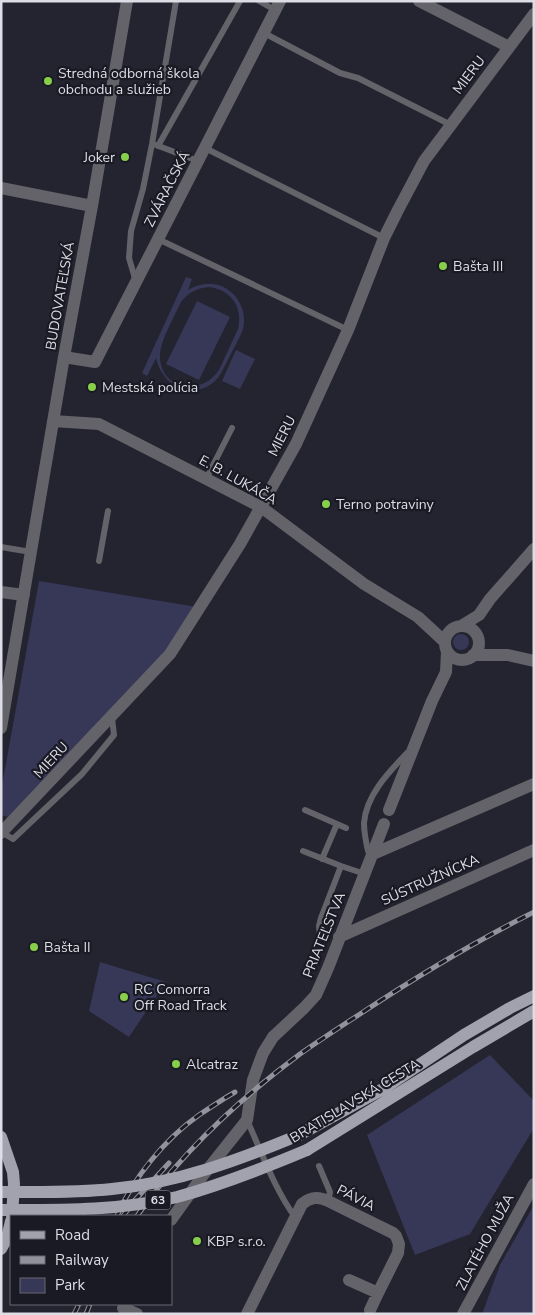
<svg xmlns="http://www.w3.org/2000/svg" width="535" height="1315" font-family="'Nunito Sans',sans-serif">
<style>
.green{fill:#373757;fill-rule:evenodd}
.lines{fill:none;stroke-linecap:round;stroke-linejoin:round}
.lane{stroke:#636369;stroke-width:6}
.street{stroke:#636369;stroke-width:12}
.primary{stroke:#a1a2ae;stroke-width:12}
.rail-casing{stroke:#91929b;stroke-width:5}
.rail{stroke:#1a1a25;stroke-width:3;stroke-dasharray:9;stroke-linecap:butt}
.primary-bridge{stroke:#a1a2ae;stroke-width:12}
.poi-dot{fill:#87cf4a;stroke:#1a1a25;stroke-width:2}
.labels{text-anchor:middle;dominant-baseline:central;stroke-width:4.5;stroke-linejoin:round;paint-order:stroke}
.shield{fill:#1a1a25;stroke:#a2a2ab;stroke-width:1}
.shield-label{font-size:12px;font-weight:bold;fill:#dcdde5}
.poi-label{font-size:14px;fill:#dcdde5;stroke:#1a1a25;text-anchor:start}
.street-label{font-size:14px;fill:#dcdde5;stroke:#1a1a25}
</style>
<rect width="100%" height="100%" fill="#23242f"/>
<path class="green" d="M186 277 192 279 188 290C200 283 214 281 227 289 240 297 247 314 243 329 240 338 234 347 230 356 225 365 221 376 214 382 190 401 162 385 156 358L147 376 142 373ZM210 287C232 291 243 307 238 329L219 370C201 397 161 390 160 357 159 342 175 316 181 302 189 292 197 288 210 287Z
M197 301 230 317 199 380 166 364Z
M236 350 255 359 240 389 222 381Z
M39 581 197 607 159 660 8 817 1 815V791Z
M453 642a8 8 0 1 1 16 0a8 8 0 1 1-16 0Z
M100 962 166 982 129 1037 89 1011Z
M490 1055 534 1101V1128L470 1234 415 1255 367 1135Z
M534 1205V1314H482L500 1265Z"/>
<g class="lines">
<path class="lane" d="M259 1 275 10
M264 33 340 73 358 78 451 125
M156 145 198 161
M158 146 240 1
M205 148 384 238
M158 239 348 330
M136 282 129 258 131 231 143 189 152 144 176 1
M206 479 232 428
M1 547 31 552
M99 561 108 511
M305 810 346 828
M3 833 13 839 82 774 114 735 112 718
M303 851 341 866
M372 854 368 851C366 842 364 832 364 823 366 795 389 772 407 753
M322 859 337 824
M320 935 319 926 321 918 341 866 365 874
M247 1120C262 1153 274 1188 295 1217
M319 1166 330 1192 328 1201"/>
<path class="street" d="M419 1 509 47
M1 188 92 206
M64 357 95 362 280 1
M53 421 99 424 261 507 364 584 418 617 445 642
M1 592 24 595
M461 626 479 615 490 599 534 549
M445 643a17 17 0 1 1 34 0a17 17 0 1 1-34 0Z
M473 655H508L534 661
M1 728 64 357 92 206 127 1
M389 810 432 701 446 672 447 651
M1 833 170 654 240 544 296 444 348 330 384 238 398 210 424 161 534 14
M373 854 534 784
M339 937 534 850
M171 1220 204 1174 247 1120 253 1080 263 1053 273 1037 304 1008 316 995 328 968 384 824
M349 1280 378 1293
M123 1308 137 1314
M247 1314 302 1204C310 1197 318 1196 328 1201L393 1233 396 1236 399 1244 398 1253 378 1293 370 1310
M463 1314 534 1184"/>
<path class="primary" d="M299 1135 383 1089 464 1035 510 1008 534 996
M1 1137 13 1172 14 1184 12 1216
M307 1150 473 1047 534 1011
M1 1249 7 1238 11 1221"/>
<g class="rail-casing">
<path id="rail" d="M117 1216C133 1178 165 1139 199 1115 211 1107 223 1099 235 1092
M123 1216 135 1200 169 1163
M137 1216C181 1153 238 1100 300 1054 320 1040 340 1027 360 1014 416 977 474 942 534 912
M74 1314 79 1304
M86 1314 90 1304"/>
</g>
<use href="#rail" class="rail"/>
<path class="primary-bridge" d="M1 1192C38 1192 76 1193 112 1189 177 1183 239 1160 299 1135
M1 1210C59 1210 120 1211 177 1197 221 1185 264 1168 307 1150"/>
</g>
<g class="poi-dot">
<circle cx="48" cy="81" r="5"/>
<circle cx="125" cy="157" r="5"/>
<circle cx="443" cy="266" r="5"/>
<circle cx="92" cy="387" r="5"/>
<circle cx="326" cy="504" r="5"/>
<circle cx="34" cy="947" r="5"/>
<circle cx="124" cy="997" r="5"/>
<circle cx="176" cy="1064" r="5"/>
<circle cx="197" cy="1241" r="5"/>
</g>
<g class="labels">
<rect class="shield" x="145.5" y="1190.5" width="25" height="19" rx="4"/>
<g class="shield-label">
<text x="158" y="1200">63</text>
</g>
<g class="poi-label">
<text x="58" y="73">Stredná odborná škola<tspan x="58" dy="16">obchodu a služieb</tspan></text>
<text x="115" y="157" text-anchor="end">Joker</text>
<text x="453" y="266">Bašta III</text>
<text x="102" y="387">Mestská polícia</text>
<text x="336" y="504">Terno potraviny</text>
<text x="44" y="947">Bašta II</text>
<text x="134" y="989">RC Comorra<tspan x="134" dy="16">Off Road Track</tspan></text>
<text x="186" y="1064">Alcatraz</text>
<text x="207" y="1241">KBP s.r.o.</text>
</g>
<g class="street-label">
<text transform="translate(469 75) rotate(-53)">MIERU</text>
<text transform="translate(167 189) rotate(-63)">ZVÁRAČSKÁ</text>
<text transform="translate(60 296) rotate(-80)">BUDOVATEĽSKÁ</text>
<text transform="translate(282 436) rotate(-63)">MIERU</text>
<text transform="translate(238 480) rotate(29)">E. B. LUKÁČA</text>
<text transform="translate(51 760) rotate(-47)">MIERU</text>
<text transform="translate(430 880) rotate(-24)">SÚSTRUŽNÍCKA</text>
<text transform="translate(324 935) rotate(-68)">PRIATEĽSTVA</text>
<text transform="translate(355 1101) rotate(-31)">BRATISLAVSKÁ CESTA</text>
<text transform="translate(356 1198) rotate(27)">PÁVIA</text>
<text transform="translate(485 1242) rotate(-62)">ZLATÉHO MUŽA</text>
</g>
</g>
<rect width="535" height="1315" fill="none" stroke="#dcdde5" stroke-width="5"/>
<rect x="10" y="1215" width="162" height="90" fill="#1a1a25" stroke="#686872"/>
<rect x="20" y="1231" width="25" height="8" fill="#a1a2ae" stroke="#686872"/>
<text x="55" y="1240" font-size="15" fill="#dcdde5">Road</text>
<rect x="20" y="1256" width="25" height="8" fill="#91929b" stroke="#686872"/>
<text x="55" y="1265" font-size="15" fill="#dcdde5">Railway</text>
<rect x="20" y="1278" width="25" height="15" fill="#373757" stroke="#686872"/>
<text x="55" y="1290" font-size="15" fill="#dcdde5">Park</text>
</svg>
